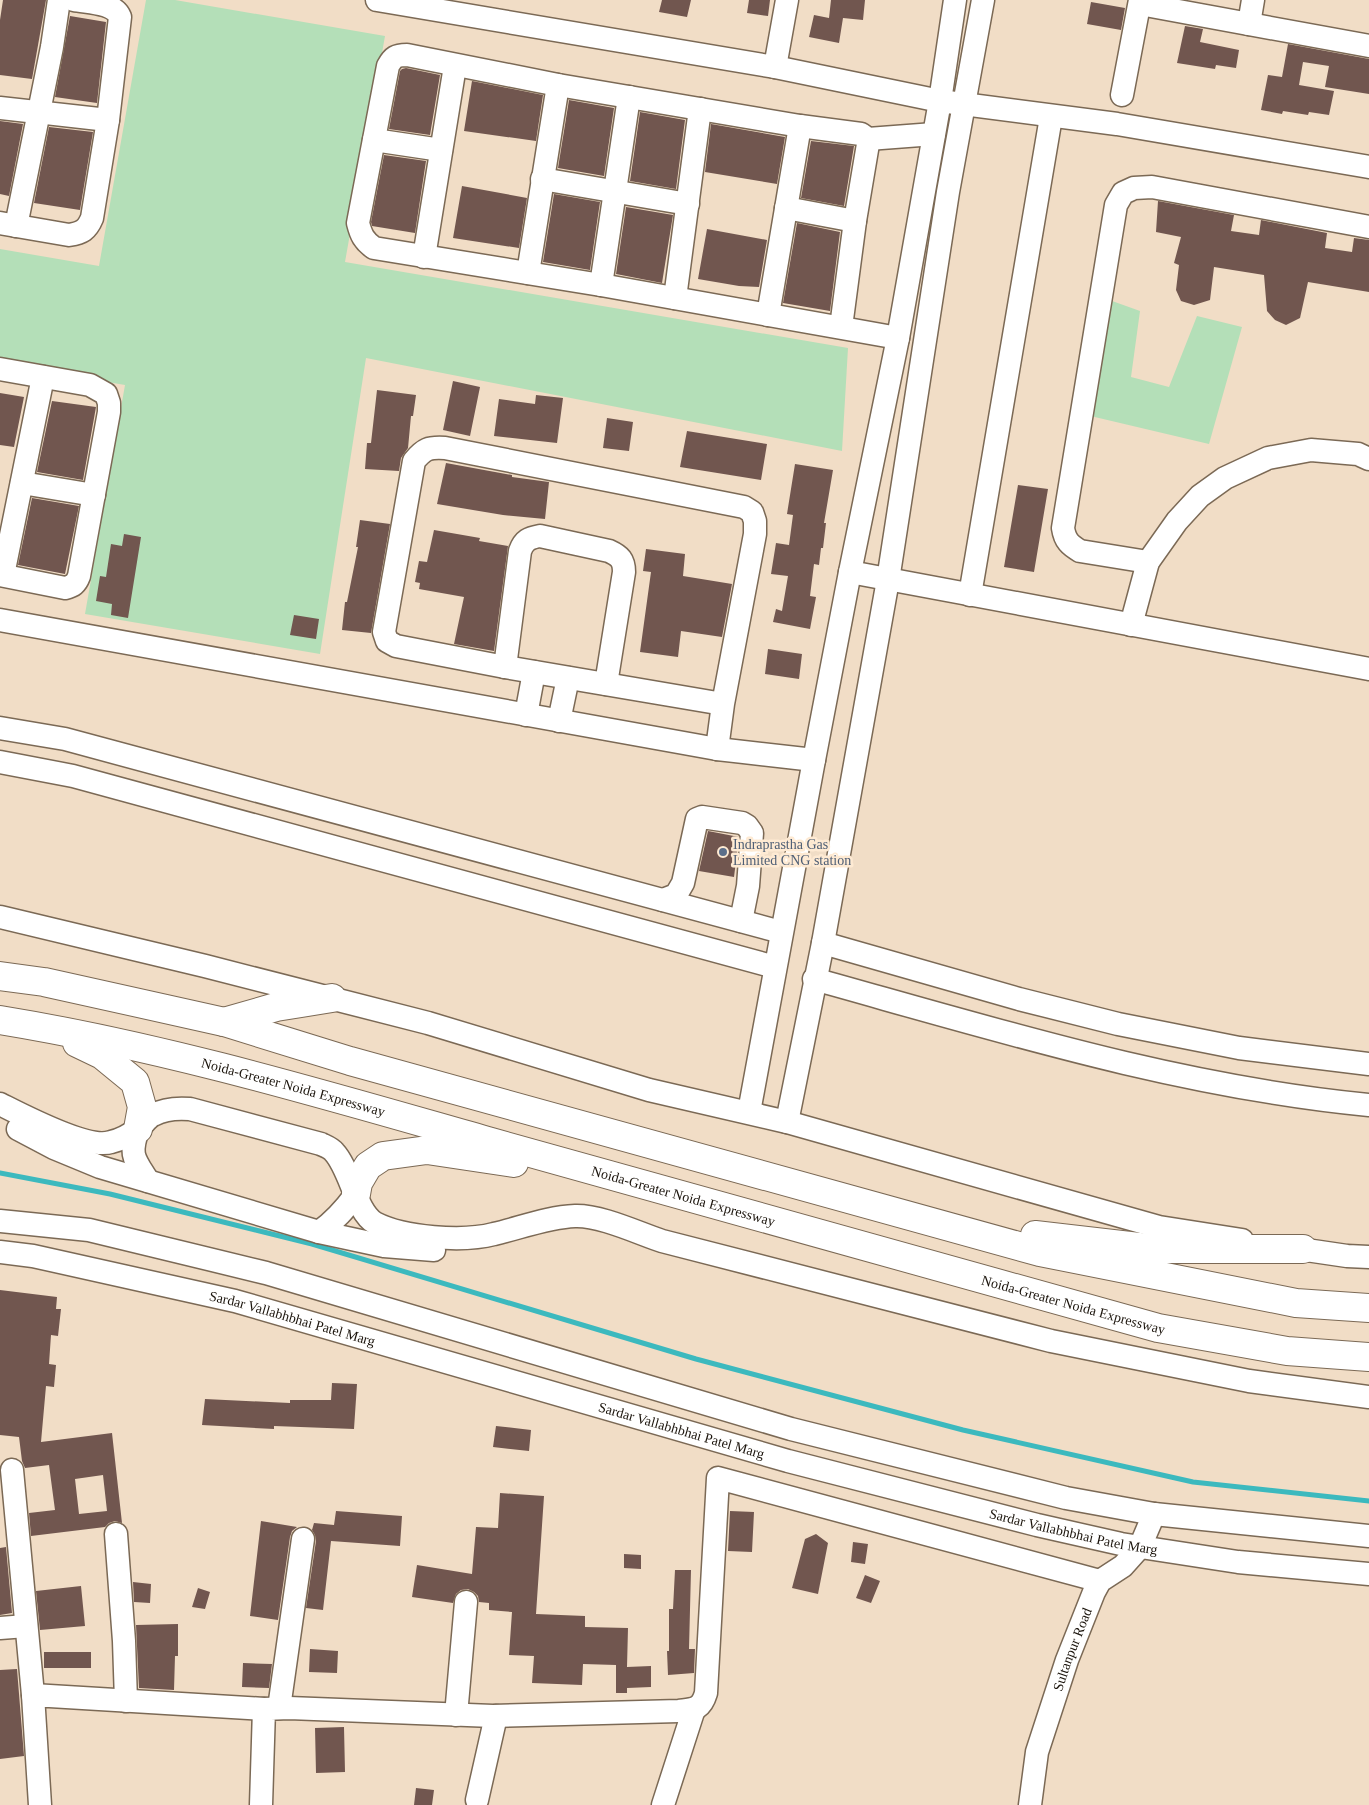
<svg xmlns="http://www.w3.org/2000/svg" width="1369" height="1805" font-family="Georgia,serif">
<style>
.green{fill:#b4dfb8}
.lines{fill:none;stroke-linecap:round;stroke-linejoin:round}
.stream{stroke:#3cb9be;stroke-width:5}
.building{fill:#71564f;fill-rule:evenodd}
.minor-casing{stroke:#7b6955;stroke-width:25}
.highway-casing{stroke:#7b6955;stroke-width:30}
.minor{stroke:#fff;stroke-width:22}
.highway{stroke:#fff;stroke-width:28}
.service-dot{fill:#5c6f8a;stroke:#feead3;stroke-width:2}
.labels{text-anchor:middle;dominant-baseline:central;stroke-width:5;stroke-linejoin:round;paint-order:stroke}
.service-label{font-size:14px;fill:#4e5e75;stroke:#feead3;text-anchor:start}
.street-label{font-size:14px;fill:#1b140c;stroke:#feead3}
</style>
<rect width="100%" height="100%" fill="#f1ddc6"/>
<path class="green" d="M146 0H175L385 36 345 262 848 348 842 451 366 358 320 654 85 614 125 385 0 364V249L99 266Z
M1101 297 1140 311 1131 377 1169 387 1197 316 1242 327 1209 444 1082 414Z"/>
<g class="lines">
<path class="stream" d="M0 1173 110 1194 312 1244 696 1359 963 1430 1193 1482 1369 1501"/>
</g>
<path class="building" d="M3 0H46L32 79 0 75V20Z
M662 0H691L687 17 659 12Z
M749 0H770L768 16 747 13Z
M831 0H865L863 20 843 18 839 43 809 37 814 15 829 18Z
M1091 2 1125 8 1121 30 1087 24Z
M70 16 106 22 97 103 55 97Z
M1185 26 1203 29 1200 42 1239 50 1236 68 1216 65 1215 69 1177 63Z
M1288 44 1369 59V94L1325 87 1329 66 1303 62 1299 85 1334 91 1329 115 1309 112 1308 115 1283 111 1282 114 1261 110 1268 75 1282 77Z
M406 68 440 75 430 135 389 129 400 71 402 69Z
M472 81 543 95 536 141 464 131Z
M569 100 614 108 604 176 558 168Z
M640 112 685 120 676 189 630 181Z
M0 121 23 124 9 196 0 194Z
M711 124 785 137 777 184 705 172Z
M49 127 93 132 80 210 34 203Z
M811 141 854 146 844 206 801 198Z
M384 155 426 161 415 233 372 226 371 222Z
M462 186 527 198 519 248 453 238Z
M554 194 600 202 590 270 543 262Z
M1158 201 1234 215 1231 231 1259 235 1261 220 1327 233 1325 248 1352 252 1354 238 1369 240V292L1308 282 1300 318 1286 325 1275 320 1267 311 1264 275 1214 267 1210 300 1194 305 1181 301 1176 290 1179 265 1174 263 1181 237 1156 232Z
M626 207 673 215 662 283 616 274Z
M797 223 840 232 830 311 783 303Z
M707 229 767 240 759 287 739 286 698 279Z
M453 381 480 387 470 436 443 430Z
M377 390 416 395 413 416H411L408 448 401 458 399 471 365 469 367 443H371Z
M0 393 24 397 14 447 0 445Z
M536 395 563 398 557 443 494 436 499 399 535 404Z
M52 401 96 407 83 480 37 472Z
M607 418 633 422 629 451 603 448Z
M687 431 767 444 761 480 680 467Z
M446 463 512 475V477L549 482 545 519 503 515 437 504Z
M795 464 833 470 824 523H826L823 548H821L819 565 814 564 810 596 816 597 810 629 773 622 776 609 782 611 788 576 771 574 776 543 789 545 793 515 787 514Z
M1018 485 1048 489 1034 572 1004 567Z
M32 498 79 506 65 574 18 565Z
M360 520 390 524 371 633 342 630 345 602H347L358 547H356Z
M434 530 480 538 479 541 508 546 494 651 454 644 464 597 419 589 420 583 415 582 419 561 427 562Z
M124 534 141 537 128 618 111 615 112 604 96 601 100 576 106 577 111 544 122 546Z
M646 549 685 554 683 576 732 584 722 637 681 631 678 657 640 652 651 572 643 571Z
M294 615 319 619 316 639 290 635Z
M768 649 802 654 799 679 765 674Z
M708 831 739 837 734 877 699 871Z
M0 1290 57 1297 56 1309H61L58 1336 51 1335 49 1364 56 1365 54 1387 46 1386 41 1442 112 1433 122 1523 115 1521 109 1523 105 1527 31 1536 29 1513 55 1510 49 1465 25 1468 22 1461 19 1437 0 1435ZM103 1475 107 1511 79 1514 75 1479Z
M332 1383 357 1384 354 1429 274 1426V1429L202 1425 205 1399 290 1403V1400H331Z
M496 1426 531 1430 529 1451 493 1447Z
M500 1493 544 1496 536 1614 585 1616V1627L628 1628 627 1667 651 1666V1687L627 1688V1693H616V1665L583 1664 582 1685 532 1683 534 1656 509 1655 512 1612 489 1610V1603L479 1602 478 1596 474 1592 468 1589 461 1590 456 1594 453 1603 412 1597 417 1565 472 1574 476 1527 498 1528Z
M336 1511 402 1516 400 1546 331 1541 323 1610 306 1608 316 1541 315 1535 312 1530 314 1523 334 1525Z
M730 1511 754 1512 752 1552 728 1551Z
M261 1521 297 1527 292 1531 290 1537 278 1620 250 1616Z
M816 1534 828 1543 818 1594 792 1588 805 1539Z
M853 1542 868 1544 865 1564 851 1562Z
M6 1547 12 1613 0 1615V1548Z
M624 1554 641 1555V1569L624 1568Z
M675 1570H691L689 1649H695L694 1673 668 1675 667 1651H669V1609H673Z
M865 1575 880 1581 871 1603 856 1598Z
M133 1582 151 1584 150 1603 134 1602Z
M81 1586 85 1626 40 1630 36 1591Z
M198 1588 210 1592 205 1609 192 1607Z
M178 1624V1656H175L174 1690 139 1688 136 1625Z
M310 1649 338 1651 337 1673 309 1672Z
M44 1652H91V1668H44Z
M243 1663 272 1664 269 1688 242 1687Z
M17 1669 24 1756 0 1759V1670Z
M344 1727 345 1772 316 1773 315 1728Z
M416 1788 434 1790 432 1805H414Z"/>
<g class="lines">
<g class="minor-casing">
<g id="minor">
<path d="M377 0 775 67 940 101 1117 124 1369 167"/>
<path d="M1140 4 1369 46"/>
<path d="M1249 24 1253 0"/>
<path d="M775 67 787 0"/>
<path d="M1122 95 1140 0"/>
<path d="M0 108 108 120"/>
<path d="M374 140 441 150"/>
<path d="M542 179 688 204"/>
<path d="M786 208 855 221"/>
<path d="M0 223 69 235C82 233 87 230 92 218L108 120 120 17C114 2 88 3 74 0"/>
<path d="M16 226 52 47 59 0"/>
<path d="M424 257 455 66"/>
<path d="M528 273 558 85"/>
<path d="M601 285 629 97"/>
<path d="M675 298 700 109"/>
<path d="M768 315 800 126"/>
<path d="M841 327 855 221 868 144V139"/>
<path d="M898 338 601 285 374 248C364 241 361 235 358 223L388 66C393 57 396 55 407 55L558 85 800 126 861 134 868 139 934 134"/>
<path d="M0 369 90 385 106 394 109 403V412L79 576C76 584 73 586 65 588L0 575"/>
<path d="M22 483 94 495"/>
<path d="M1148 562 1080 551C1070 545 1065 541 1063 528L1116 205 1123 193 1134 188 1152 187 1369 227"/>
<path d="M850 572 1369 669"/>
<path d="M3 575 43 377"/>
<path d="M970 595 1051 117"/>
<path d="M0 620 717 749 814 760"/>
<path d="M1131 625 1148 562 1177 521 1200 496 1225 478 1268 458 1311 450 1358 454 1369 459"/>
<path d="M505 667 520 551C524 540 529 538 540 536L609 551C620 556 624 560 624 572L606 684"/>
<path d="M526 715 534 672"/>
<path d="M559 721 568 678"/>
<path d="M0 728 65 739 781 932"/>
<path d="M717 749 723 704 755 534V521L752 512 744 507 445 448C428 447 424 449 414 461L384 632 387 641 396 646 505 667 723 704"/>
<path d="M0 762 73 776 775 967"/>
<path d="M663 900 676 895 683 883 697 819 702 817 742 823 747 826 752 833 748 886 741 921"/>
<path d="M0 917 205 966 428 1023 649 1090 787 1122 1159 1227 1242 1240"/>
<path d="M823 943 1019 999 1118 1024 1239 1048 1369 1064"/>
<path d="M814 979C997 1030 1180 1087 1369 1105"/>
<path d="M0 1104C22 1115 88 1150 111 1142 120 1140 131 1134 139 1128 144 1124 147 1118 153 1115 164 1109 178 1108 190 1109L321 1144C325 1146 331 1148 334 1152 350 1169 356 1212 375 1223 404 1238 463 1242 494 1234 520 1228 548 1217 575 1216 600 1215 638 1233 662 1241L1051 1341 1249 1381 1369 1397"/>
<path d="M749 1112 814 760 850 572 898 338 940 101 955 0"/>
<path d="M787 1122 823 943 888 580 948 192 983 0"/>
<path d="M18 1129 54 1148 100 1167 319 1232 384 1246 434 1250"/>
<path d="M138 1129C129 1156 134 1158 148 1181"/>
<path d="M0 1221 89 1230 266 1273 791 1429 1066 1498 1154 1514 1369 1536"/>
<path d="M319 1232C335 1221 345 1209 356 1194"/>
<path d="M1286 1247 1347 1256 1369 1257"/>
<path id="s1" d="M0 1252 33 1256 235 1301 788 1461 1037 1525 1121 1544 1238 1562 1369 1574"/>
<path d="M12 1470 33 1695"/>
<path d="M116 1534 124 1641 126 1701"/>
<path d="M0 1628 26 1626"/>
<path d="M279 1708 303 1539"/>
<path d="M456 1715 466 1602"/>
<path d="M477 1800 496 1716"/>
<path d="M40 1805 33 1695 264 1709"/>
<path d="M261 1805 264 1709 289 1708 493 1716 679 1711C694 1709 701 1710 706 1693L718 1478 1100 1581"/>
<path d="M663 1805 694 1709"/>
<path id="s2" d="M1030 1805 1037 1752 1067 1660 1094 1592 1100 1581 1123 1566 1140 1547 1154 1514"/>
</g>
</g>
<g class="highway-casing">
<g id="highway">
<path d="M0 976 44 982 224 1022 350 1061 1040 1252 1296 1303 1369 1308"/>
<path id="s3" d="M0 1020C166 1047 329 1096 491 1142 713 1204 935 1267 1158 1328L1287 1351 1369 1357"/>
<path d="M224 1022 276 1007 332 998"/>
<path d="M77 1043 102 1055 135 1082 142 1107 138 1129"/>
<path d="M356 1194 358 1183 368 1166 383 1156 427 1150 514 1163"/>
<path d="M1035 1235 1156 1249H1303"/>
</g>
</g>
<use href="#minor" class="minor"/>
<use href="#highway" class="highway"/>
</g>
<circle class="service-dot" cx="723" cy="852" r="5"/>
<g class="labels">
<g class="service-label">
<text x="733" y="844">Indraprastha Gas<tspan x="733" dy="16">Limited CNG station</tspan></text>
</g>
<g class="street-label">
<text stroke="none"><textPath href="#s3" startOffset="301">Noida-Greater Noida Expressway</textPath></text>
<text stroke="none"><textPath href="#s3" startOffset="706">Noida-Greater Noida Expressway</textPath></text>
<text stroke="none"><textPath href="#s3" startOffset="1111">Noida-Greater Noida Expressway</textPath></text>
<text stroke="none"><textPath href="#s1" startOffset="300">Sardar Vallabhbhai Patel Marg</textPath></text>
<text stroke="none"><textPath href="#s1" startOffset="705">Sardar Vallabhbhai Patel Marg</textPath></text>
<text stroke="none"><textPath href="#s1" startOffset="1110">Sardar Vallabhbhai Patel Marg</textPath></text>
<text stroke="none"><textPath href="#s2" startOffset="162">Sultanpur Road</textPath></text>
</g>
</g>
</svg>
